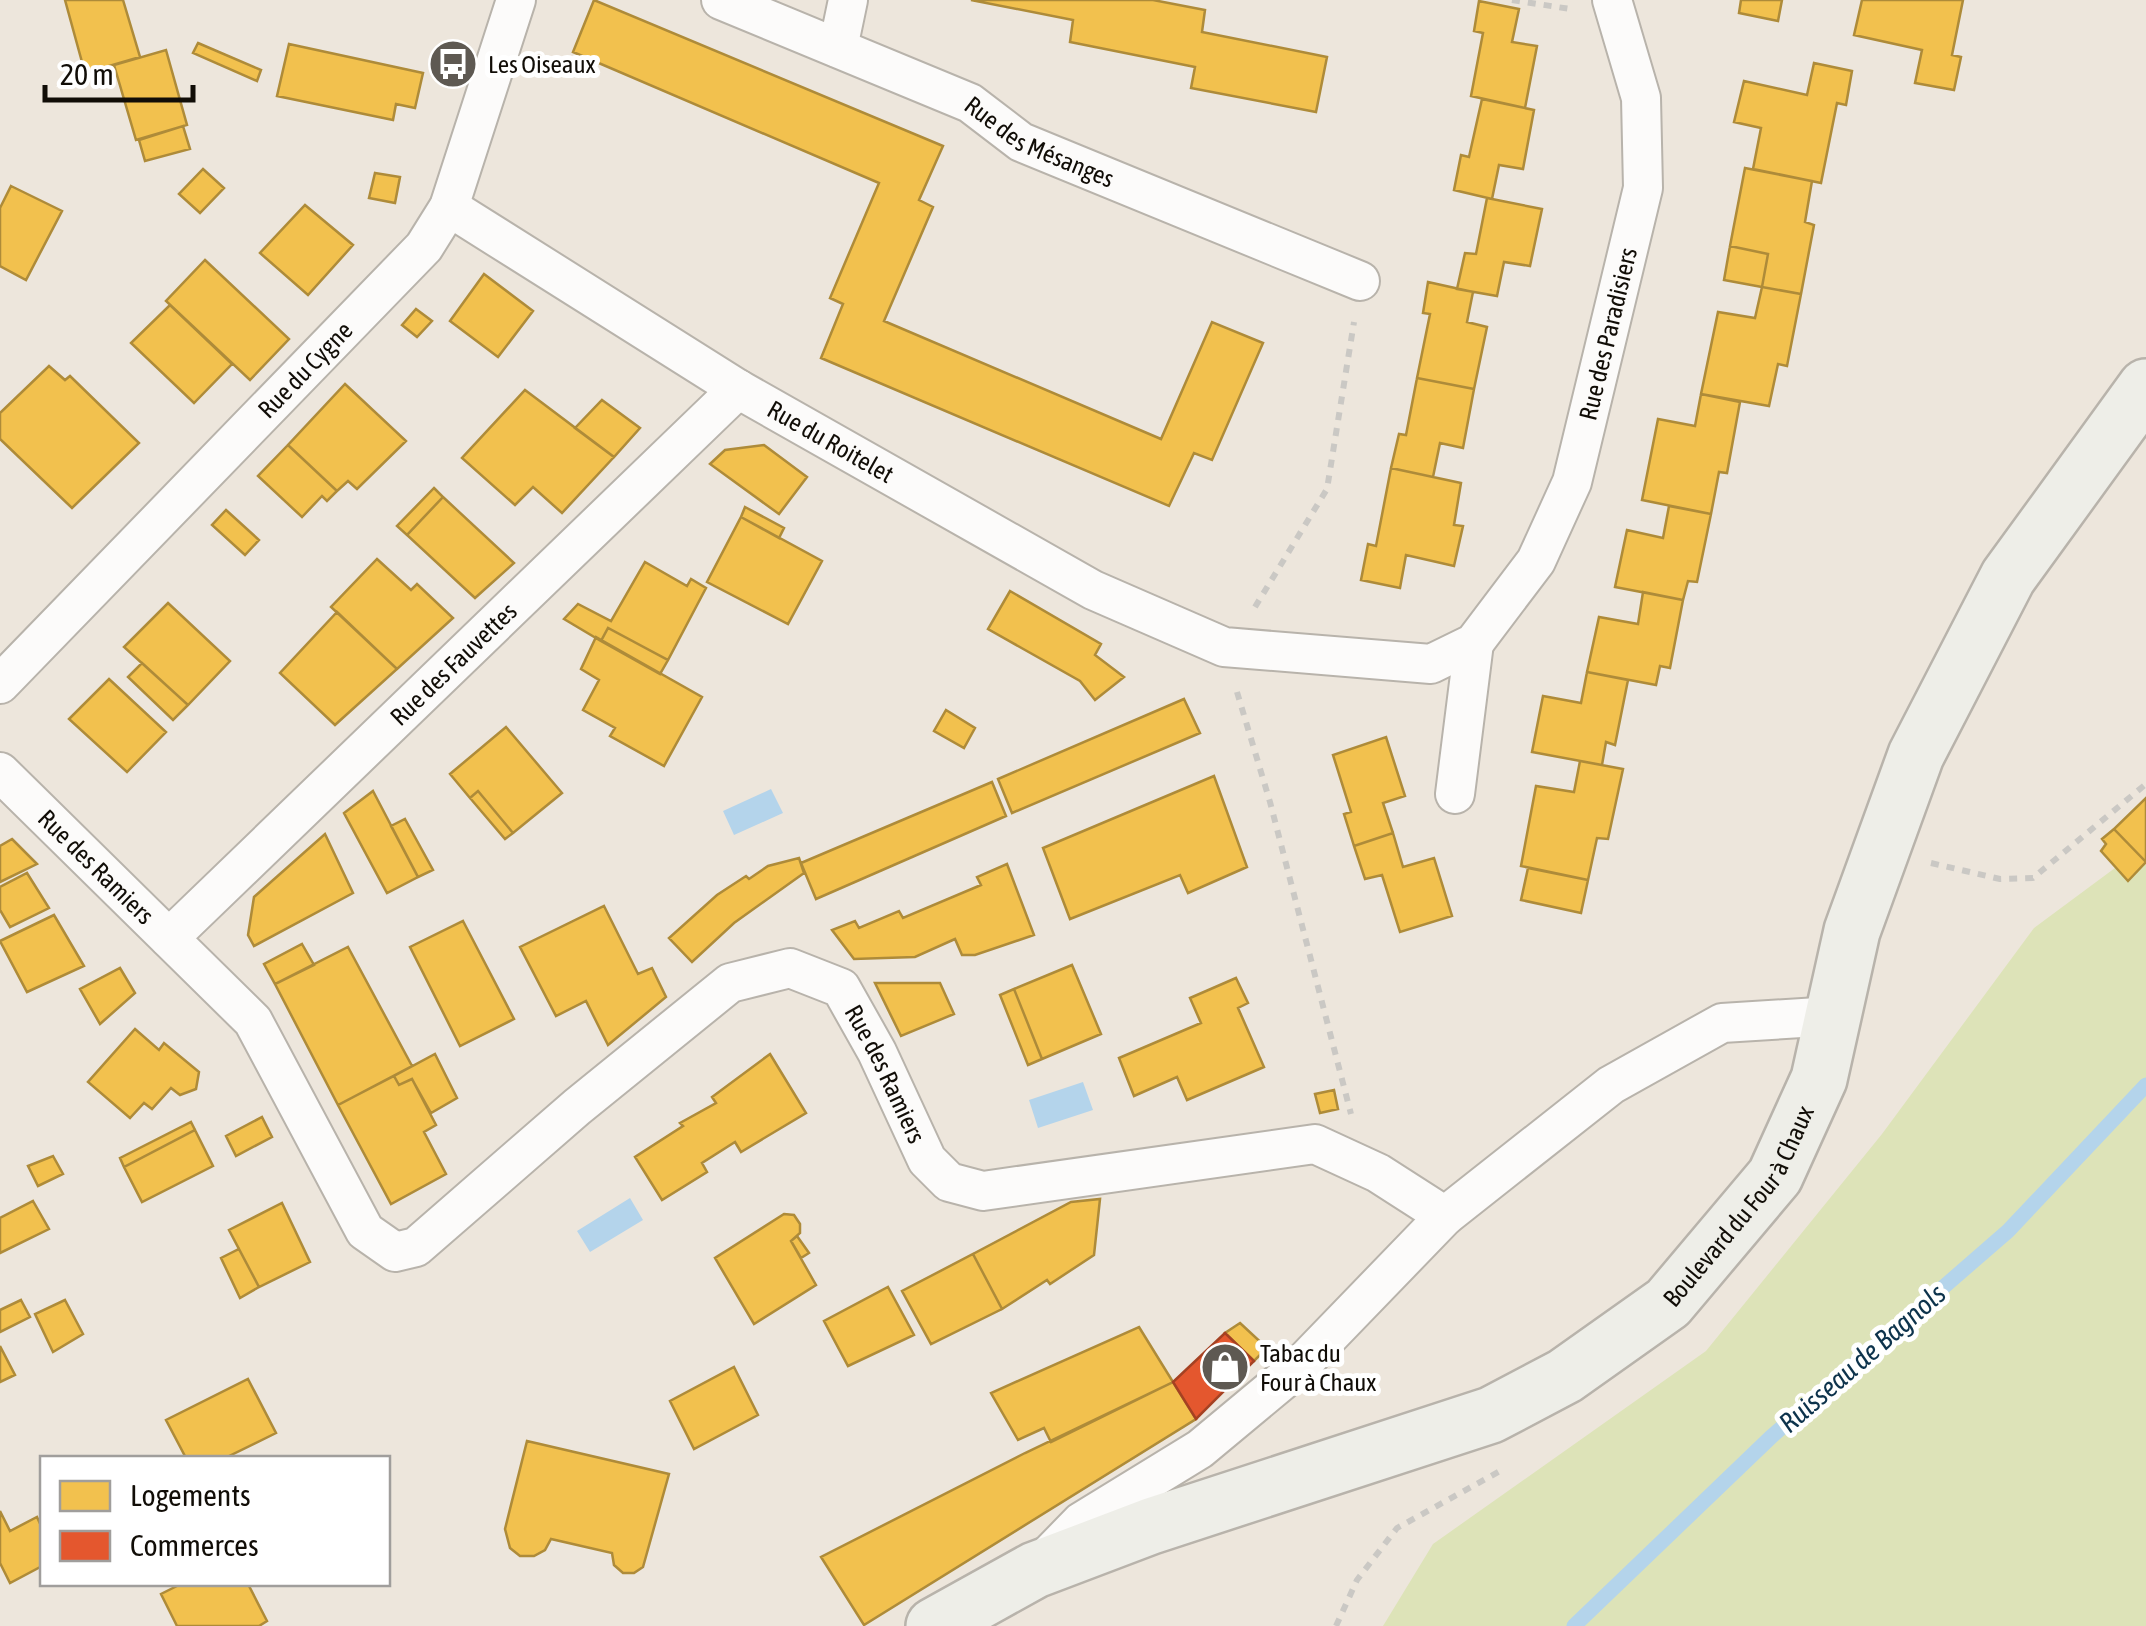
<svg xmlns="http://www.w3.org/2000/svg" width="2146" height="1626" font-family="'Asap Condensed',sans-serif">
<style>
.green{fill:#dde3b8}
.water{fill:#b4d4eb}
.homes{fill:#f2c14e;stroke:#ae8b39;stroke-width:2.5}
.shops{fill:#e4572e;stroke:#a54122;stroke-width:2.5}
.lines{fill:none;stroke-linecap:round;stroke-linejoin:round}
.stream{stroke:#b4d4eb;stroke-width:15}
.street-casing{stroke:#b8b3ab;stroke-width:42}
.secondary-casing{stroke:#b8b3ab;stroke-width:60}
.path{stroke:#cac8c4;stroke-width:6;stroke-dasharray:8 8;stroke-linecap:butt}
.street{stroke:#fcfbfa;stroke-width:38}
.secondary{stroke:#eeeee8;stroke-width:55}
.labels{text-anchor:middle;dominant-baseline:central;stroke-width:10;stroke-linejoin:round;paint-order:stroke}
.poi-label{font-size:25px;fill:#110d07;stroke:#fff;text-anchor:start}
.street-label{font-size:25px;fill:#110d07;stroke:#fff}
.water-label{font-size:28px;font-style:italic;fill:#0d334c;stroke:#fff}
</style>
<rect width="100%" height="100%" fill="#ede6dc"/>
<path class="green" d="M2146 845V1626H1383L1433 1544 1706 1351 1882 1134 2034 928Z"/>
<path class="water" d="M771 789 783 813 734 835 723 811Z
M1083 1082 1093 1110 1038 1128 1029 1100Z
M630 1198 643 1220 590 1252 577 1231Z"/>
<path class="homes" d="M65 0H123L140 57 85 73Z
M594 0 943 146 919 200 933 207 884 321 1161 439 1212 322 1263 343 1212 460 1194 453 1169 506 821 358 843 304 830 298 879 183 573 52Z
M971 0H1153L1205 10 1202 32 1327 57 1316 112 1191 88 1195 67 1070 42 1073 20Z
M1741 0H1782L1778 21 1739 13Z
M1862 0H1963L1952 55 1961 57 1954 90 1915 83 1922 50 1854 35Z
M1479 1 1519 9 1512 42 1537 46 1525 108 1471 96 1483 33 1474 31Z
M198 43 261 70 257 81 193 53Z
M289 44 423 73 415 108 396 104 393 120 277 96Z
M166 50 187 125 136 140 114 65Z
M1814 63 1852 71 1846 105 1837 103 1821 183 1753 169 1761 128 1734 122 1744 81 1807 95Z
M1482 99 1534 110 1523 169 1499 165 1492 199 1454 190 1461 155 1469 157Z
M183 126 190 149 145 161 139 140Z
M1745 168 1812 181 1805 222 1814 225 1801 294 1762 287 1768 254 1730 246Z
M203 169 224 188 200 213 179 194Z
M375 173 400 177 395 203 369 198Z
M11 186 62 211 26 280 0 266V208Z
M1487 198 1542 209 1530 266 1504 262 1497 296 1457 289 1465 253 1476 254Z
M305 205 353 245 308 295 260 253Z
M1730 246 1768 254 1762 287 1724 280Z
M205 260 289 339 250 380 166 301Z
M484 274 533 311 498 357 450 321Z
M1428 282 1473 292 1467 322 1487 327 1474 389 1417 378 1430 314 1423 313Z
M1762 287 1801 294 1787 366 1778 364 1769 406 1701 394 1718 312 1755 318Z
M170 305 232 364 194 403 131 343Z
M416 309 432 321 417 337 402 325Z
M49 366 65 380 70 376 139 443 72 508 0 439V413Z
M1417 378 1474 389 1463 448 1440 443 1433 477 1391 468 1399 434 1406 435Z
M345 384 406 441 357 489 348 481 337 491 288 445Z
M525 390 614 457 562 513 533 487 515 505 462 458Z
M1701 394 1740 402 1727 473 1719 472 1711 514 1642 500 1658 419 1695 426Z
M602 400 640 428 614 457 575 428Z
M288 445 337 491 327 501 322 496 302 517 258 476Z
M764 445 807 477 779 514 710 464 725 450Z
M1391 468 1461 483 1454 525 1463 526 1454 566 1406 555 1400 588 1361 580 1368 544 1376 546Z
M434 488 443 497 407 535 397 526Z
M443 497 514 563 475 598 407 535Z
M1669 506 1711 514 1697 582 1688 581 1683 600 1615 587 1627 530 1663 538Z
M745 507 784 528 779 538 741 517Z
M226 510 259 540 245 555 212 525Z
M741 517 822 561 788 624 707 582Z
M377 559 411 590 417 584 453 618 397 669 331 607Z
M645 562 687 586 691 579 706 588 668 660 608 628 601 641 564 619 578 604 611 621Z
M1010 591 1101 644 1095 655 1124 677 1095 700 1080 681 988 629Z
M1643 592 1683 600 1670 668 1660 666 1656 685 1587 672 1599 617 1638 624Z
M168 603 230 661 188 705 124 647Z
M337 612 397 669 335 725 280 673Z
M608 628 668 660 660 674 601 641Z
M596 637 702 697 664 766 610 736 615 728 583 710 599 680 581 669Z
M142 663 188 705 173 720 128 677Z
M1587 672 1628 680 1615 745 1606 742 1602 765 1532 752 1543 696 1581 703Z
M109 679 166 732 127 772 69 719Z
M1184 699 1200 733 1012 813 998 779Z
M946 710 975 728 964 748 934 731Z
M506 727 562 793 513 833 478 791 470 798 450 774Z
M1386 737 1405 796 1383 803 1393 833 1354 846 1344 814 1351 812 1333 755Z
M1580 761 1623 769 1608 839 1597 838 1588 880 1521 866 1536 786 1574 792Z
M1214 776 1247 867 1188 893 1180 875 1070 919 1043 848Z
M992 782 1006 816 816 899 801 863Z
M373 791 418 877 387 893 344 813Z
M478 791 513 833 505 839 470 798Z
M2146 798V862L2114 829Z
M405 819 433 870 418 877 391 826Z
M2114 829 2146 862 2128 881 2101 851 2106 844 2102 839Z
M1393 833 1403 867 1434 858 1452 916 1400 932 1382 875 1365 879 1354 846Z
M325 834 353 893 254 946 248 935 254 897Z
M12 839 37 864 0 882V846Z
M799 858 804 873 734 923 692 962 669 938 717 895 746 876 749 879 768 866Z
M1007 864 1034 935 975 955H962L955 939 915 957 854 959 832 930 855 921 859 928 899 911 903 918 981 885 977 877Z
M1528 868 1588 880 1581 913 1521 900Z
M27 873 49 908 10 927 0 910V887Z
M604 906 638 974 652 968 666 997 608 1045 586 1001 556 1016 520 947Z
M54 915 84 966 27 992 0 941Z
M463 921 514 1019 460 1046 410 947Z
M302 944 314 965 275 984 264 964Z
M348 947 412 1066 338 1105 275 984Z
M1072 965 1101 1034 1042 1059 1014 989Z
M120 968 135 993 100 1024 80 989Z
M1236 978 1248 1003 1238 1008 1264 1067 1187 1100 1177 1077 1134 1096 1119 1058 1201 1023 1190 998Z
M875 983H940L954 1014 901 1036Z
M1014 989 1042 1059 1028 1065 1000 995Z
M135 1029 159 1050 164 1043 199 1072 196 1089 180 1095 171 1088 152 1109 144 1103 130 1118 88 1082Z
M435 1054 457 1098 431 1113 412 1079 399 1085 394 1076Z
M770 1054 806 1113 741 1152 735 1142 702 1163 707 1172 662 1200 635 1157 683 1126 680 1123 716 1103 712 1097Z
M394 1076 399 1085 412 1079 436 1125 424 1132 446 1174 391 1204 338 1105Z
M1334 1090 1338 1109 1320 1113 1315 1094Z
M262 1117 272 1137 236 1156 226 1136Z
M191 1122 195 1130 124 1167 120 1158Z
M195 1130 213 1166 142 1202 124 1167Z
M53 1156 63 1174 38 1186 28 1166Z
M1100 1199 1094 1255 1050 1284 1047 1280 1002 1309 973 1254 1071 1202Z
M33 1201 49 1229 0 1253V1218Z
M282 1203 310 1262 259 1287 229 1230Z
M784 1214 794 1215 800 1224V1233L791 1241 816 1285 754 1324 715 1258Z
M797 1236 809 1253 801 1258 791 1241Z
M239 1249 259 1287 240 1298 221 1258Z
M973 1254 1002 1309 931 1344 902 1291Z
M888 1287 914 1335 848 1366 824 1321Z
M21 1300 30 1317 0 1332V1310Z
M65 1300 83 1334 53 1352 35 1314Z
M1240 1323 1267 1348 1254 1361 1225 1333Z
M1139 1327 1173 1382 1051 1442 1044 1428 1018 1440 991 1393Z
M0 1346 15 1375 0 1382Z
M734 1367 758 1415 694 1449 670 1401Z
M248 1379 276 1433 225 1458H186L166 1420Z
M1173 1382 1196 1419 864 1625 821 1557 1025 1453Z
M527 1441 669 1474 643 1567 634 1573H623L614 1565 612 1553 551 1539 545 1550 534 1556H520L510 1548 505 1529Z
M0 1511 10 1531 37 1517 42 1528V1566L10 1583 0 1563Z
M181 1584H248L267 1621 259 1626H177L161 1594Z"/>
<path class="shops" d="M1225 1333 1254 1361 1196 1419 1173 1382Z"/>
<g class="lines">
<path class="stream" d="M1574 1626 1771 1437 2008 1231 2146 1085"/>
<g class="street-casing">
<g id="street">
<path id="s1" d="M721 0 970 103 1021 142 1360 281"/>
<path d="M838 48 848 0"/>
<path id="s2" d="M449 207 738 389 1093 590 1224 647 1431 664 1474 643 1536 561 1572 482 1643 188 1641 98 1612 0"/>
<path id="s3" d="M0 684 424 247 449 207 516 0"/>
<path id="s4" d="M0 772 253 1021 365 1231 395 1252 416 1247 577 1107 730 983 790 968 841 988 877 1052 927 1160 949 1182 983 1191 1315 1144 1378 1173 1445 1216 1611 1085 1722 1023 1834 1016"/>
<path d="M1455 794 1474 643"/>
<path id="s5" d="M169 938 738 389"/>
<path d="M1043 1561 1081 1522 1200 1449 1301 1365 1445 1216"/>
</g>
</g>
<g class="secondary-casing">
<g id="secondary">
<path id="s6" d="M934 1626 1035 1570 1151 1526 1491 1415 1565 1376 1668 1303 1775 1176 1819 1079 1852 931 1916 755 2008 577 2146 387"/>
</g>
</g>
<path class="path" d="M1512 0 1570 9
M1255 607 1327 489 1354 322
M1237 692 1270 802 1351 1114
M1931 863 2000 879 2033 878 2146 784
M1336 1626 1357 1580 1397 1528 1500 1471"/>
<use href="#street" class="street"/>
<use href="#secondary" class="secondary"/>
</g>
<defs>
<g id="bus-disc" transform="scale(2.5)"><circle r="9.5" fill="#5e5952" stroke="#fff"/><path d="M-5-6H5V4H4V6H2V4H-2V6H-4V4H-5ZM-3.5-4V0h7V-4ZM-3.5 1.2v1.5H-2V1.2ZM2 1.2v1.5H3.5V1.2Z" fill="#fff"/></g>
<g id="shop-disc" transform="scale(2.5)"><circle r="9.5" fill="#5e5952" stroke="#fff"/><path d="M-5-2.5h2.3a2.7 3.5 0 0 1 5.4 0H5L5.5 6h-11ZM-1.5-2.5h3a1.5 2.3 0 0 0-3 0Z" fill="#fff"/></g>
</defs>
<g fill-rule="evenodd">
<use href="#bus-disc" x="453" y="64"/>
<use href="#shop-disc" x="1225" y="1367"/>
</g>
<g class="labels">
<g class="poi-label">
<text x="488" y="64">Les Oiseaux</text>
<text x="1260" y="1353">Tabac du<tspan x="1260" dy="29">Four à Chaux</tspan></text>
</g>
<g class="street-label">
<text stroke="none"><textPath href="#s1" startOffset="350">Rue des Mésanges</textPath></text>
<text stroke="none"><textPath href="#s2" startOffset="1490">Rue des Paradisiers</textPath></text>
<text stroke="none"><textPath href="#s3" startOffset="438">Rue du Cygne</textPath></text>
<text stroke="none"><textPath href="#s2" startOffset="448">Rue du Roitelet</textPath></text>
<text stroke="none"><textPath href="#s5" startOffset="395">Rue des Fauvettes</textPath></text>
<text stroke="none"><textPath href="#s4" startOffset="135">Rue des Ramiers</textPath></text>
<text stroke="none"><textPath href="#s4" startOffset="1275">Rue des Ramiers</textPath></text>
<text stroke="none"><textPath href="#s6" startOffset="928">Boulevard du Four à Chaux</textPath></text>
</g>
<g class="water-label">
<text transform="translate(1862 1358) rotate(-41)">Ruisseau de Bagnols</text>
</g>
</g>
<rect x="40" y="1456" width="350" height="130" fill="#ffffff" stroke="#a09e9c" stroke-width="2.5"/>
<rect x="60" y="1481" width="50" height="30" fill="#f2c14e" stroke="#a09e9c" stroke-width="2.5"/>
<text x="130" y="1506" font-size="30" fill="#110d07">Logements</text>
<rect x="60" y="1531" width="50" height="30" fill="#e4572e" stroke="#a09e9c" stroke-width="2.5"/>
<text x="130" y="1556" font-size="30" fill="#110d07">Commerces</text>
<path d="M45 85v15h148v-15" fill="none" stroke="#110d07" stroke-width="5"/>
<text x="60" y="85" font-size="30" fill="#110d07" stroke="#ffffff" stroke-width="8" paint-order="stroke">20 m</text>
</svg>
